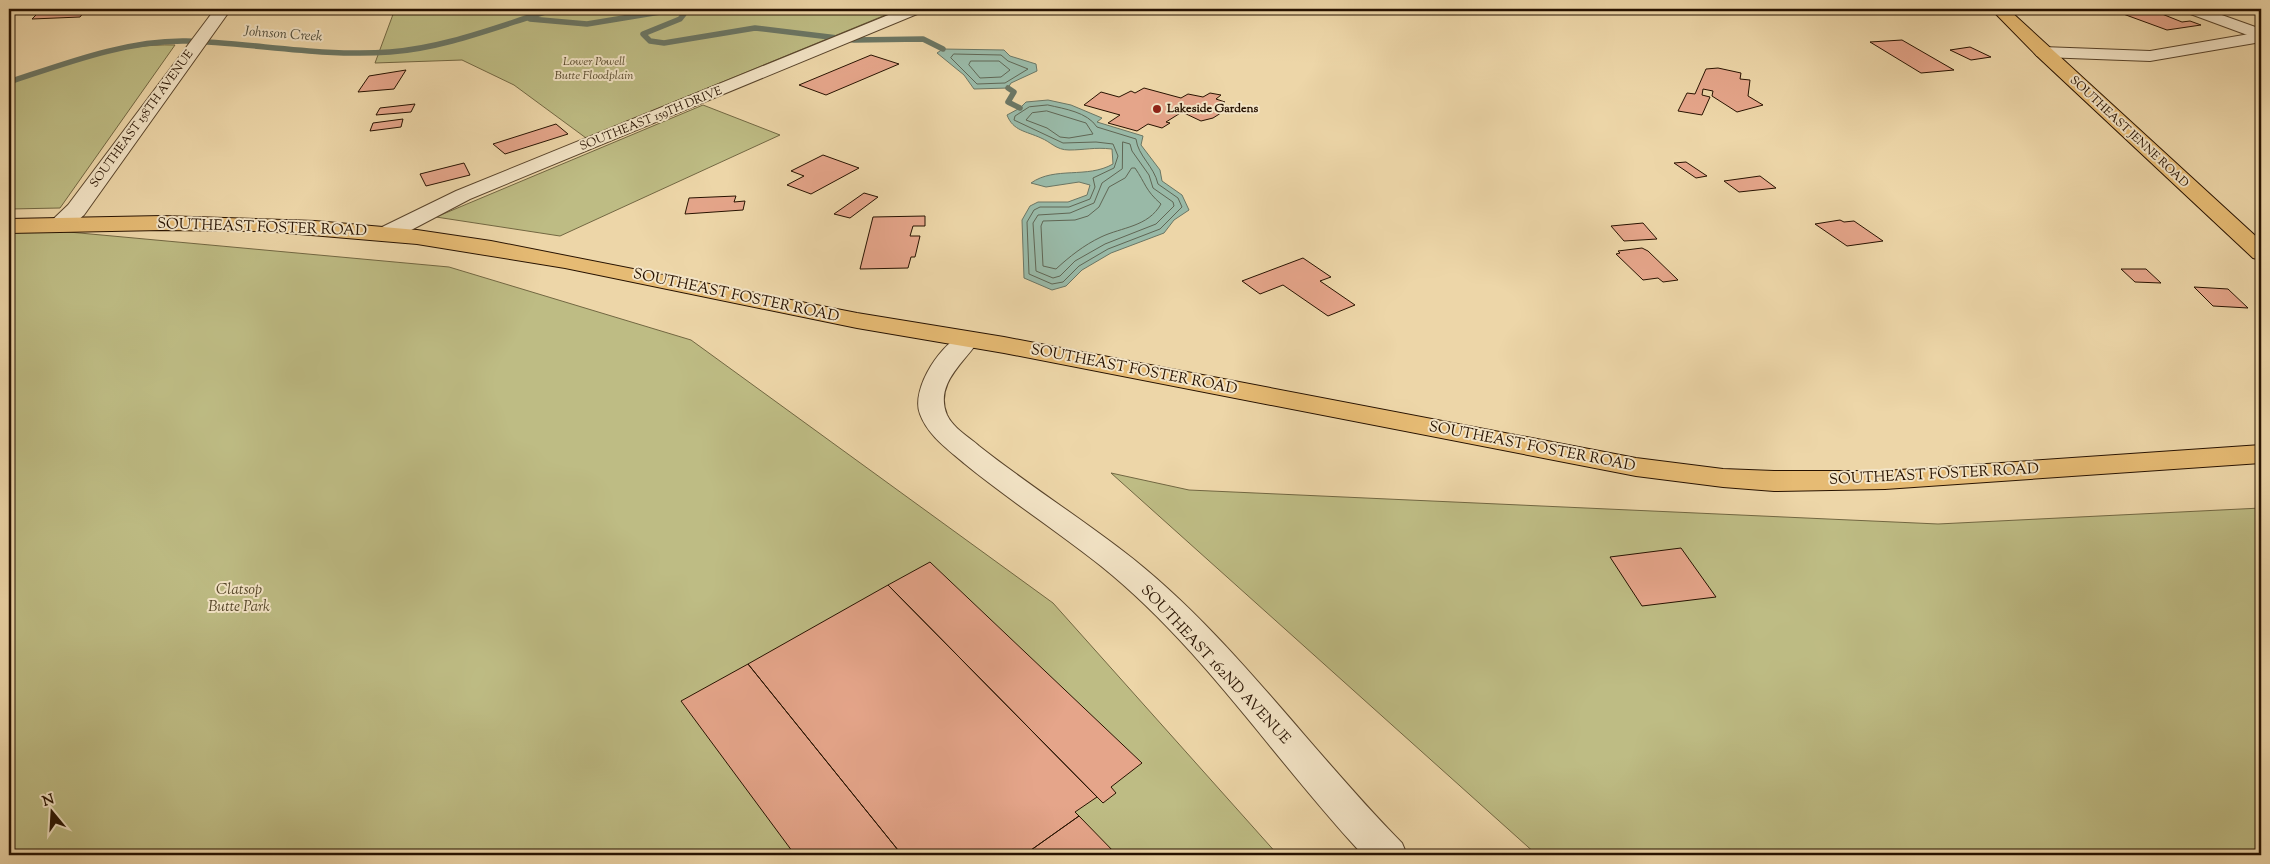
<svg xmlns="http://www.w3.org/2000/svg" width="2270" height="864" font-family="'Sorts Mill Goudy',serif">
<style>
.green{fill:#bebc84;stroke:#726742}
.water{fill:#99b9a7;stroke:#6b7664}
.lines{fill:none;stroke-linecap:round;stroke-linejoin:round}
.shore{stroke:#606654;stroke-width:1}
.stream{stroke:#6b7664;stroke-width:5.5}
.building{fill:#e5a58a;stroke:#271200}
.minor-casing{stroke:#58432a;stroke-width:2}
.tertiary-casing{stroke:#58432a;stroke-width:2}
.primary-casing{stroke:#271200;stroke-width:2}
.minor{fill:#f3e4c6;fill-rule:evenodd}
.tertiary{fill:#f3e4c6;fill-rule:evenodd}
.primary{fill:#e6bb74;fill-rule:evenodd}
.poi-dot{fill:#8f2418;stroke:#f3e4c6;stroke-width:2}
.labels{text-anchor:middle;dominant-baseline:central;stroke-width:4;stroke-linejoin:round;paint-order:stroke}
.far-park-label{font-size:12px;font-style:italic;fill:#544528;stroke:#f3e4c6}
.far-poi-label{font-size:12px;font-weight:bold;fill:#271200;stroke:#f3e4c6;text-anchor:start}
.far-street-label{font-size:12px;fill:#271200;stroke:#f3e4c6}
.far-water-label{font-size:14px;font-style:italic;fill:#4f4c3a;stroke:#f3e4c6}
.street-label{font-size:15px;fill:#271200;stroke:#f3e4c6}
.park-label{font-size:15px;font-style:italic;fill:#544528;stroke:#f3e4c6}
</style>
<rect width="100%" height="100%" fill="#edd6a8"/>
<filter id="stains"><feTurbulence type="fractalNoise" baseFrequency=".004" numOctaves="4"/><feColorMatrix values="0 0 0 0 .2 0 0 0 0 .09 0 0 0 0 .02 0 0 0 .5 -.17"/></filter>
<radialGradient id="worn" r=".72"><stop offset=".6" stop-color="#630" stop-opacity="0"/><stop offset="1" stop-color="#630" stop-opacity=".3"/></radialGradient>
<path class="green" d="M395 9H900L586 138 514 85 462 60 375 63Z
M175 45 60 208 9 209V83C61 64 119 43 175 45Z
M703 105 780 135 560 236 436 217Z
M47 230 449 267 691 340 1053 603 1278 855H9V232Z
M1111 473 1189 490 1938 524 2261 508V855H1537Z"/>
<path class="water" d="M943 49 1004 50 1010 56 1036 64 1037 71 1011 83 1008 88 974 89 964 75 937 53Z
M1048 100 1071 105 1102 118 1097 122 1143 136 1141 145 1160 170 1162 181 1182 195 1189 210 1174 220 1164 233 1111 253 1082 270 1066 286 1052 290 1024 278 1022 220 1030 206 1038 202H1068L1087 195 1090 185 1079 182 1046 187 1031 183C1055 166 1087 179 1113 164L1112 149C1094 147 1085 150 1069 150 1056 150 1051 142 1041 138 1026 131 1013 131 1007 115L1020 108 1026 102Z"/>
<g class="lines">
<path class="shore" d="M954 54 1001 55 1008 61 1028 69 1005 83 977 84 951 58Z
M971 61H999L1010 70 1001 77 980 78 969 65Z
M1048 105C1065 109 1087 112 1097 127L1136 139C1138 156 1154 166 1158 184L1178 198 1182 207 1160 229 1108 249 1079 266 1063 282 1052 284 1029 274 1027 222 1034 210 1040 207H1069L1090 199 1095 187 1093 178 1114 168 1118 156 1113 144 1096 142 1063 143 1014 120 1015 116 1029 107Z
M1047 111 1086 123 1093 134 1069 138 1060 137 1047 128 1026 120 1032 113Z
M1123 142 1130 144 1132 151 1149 175 1153 188 1173 202 1174 206 1156 224 1105 244 1075 261 1060 276 1053 278 1036 271 1033 223 1038 215 1070 213 1094 203 1102 183 1122 169Z
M1132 168H1135C1146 184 1145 190 1161 204 1148 227 1122 227 1101 237 1084 245 1069 257 1056 269L1043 266 1041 226 1043 221 1075 220 1088 216 1099 207 1109 187 1125 178Z"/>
<path class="stream" d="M530 19 587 24 660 12 682 11 684 14 680 19 643 34 650 41 664 43 755 28 854 40 923 39 943 49
M9 82C64 64 126 40 186 41 254 43 322 57 390 52 446 48 501 25 555 9
M1008 88 1014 92 1008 102 1020 108"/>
</g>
<path class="building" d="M61 9H105L84 12 80 17 32 19 40 11Z
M2132 9H2157L2169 13 2162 14 2182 22 2190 21 2201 25 2167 30 2115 11Z
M1902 40 1954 70 1921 73 1870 42Z
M1970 47 1991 57 1971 60 1950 50Z
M871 55 899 64 826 95 799 85Z
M1718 68 1741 73 1740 79 1750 80 1748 96 1763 105 1737 112 1712 96 1713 91 1703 89 1702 95 1710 97 1702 115 1678 111 1687 93 1695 94 1706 69Z
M406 70 394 89 358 92 369 76Z
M1144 88 1181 98 1188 94 1203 97 1210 93 1221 95 1216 99 1225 102 1213 110 1221 113 1213 118 1201 121 1182 112 1166 122 1170 123 1162 128 1148 124 1137 131 1108 123 1120 115 1084 105 1101 92 1119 97 1131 91 1135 93Z
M415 104 411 112 376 115 380 108Z
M403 119 401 127 370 131 373 123Z
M556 124 568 134 505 154 493 144Z
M823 155 859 168 811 194 787 185 804 176 791 171Z
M1686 162 1707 176 1696 178 1674 163Z
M464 163 470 175 426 186 420 174Z
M1760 176 1776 188 1739 192 1724 181Z
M864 193 878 197 850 218 834 214Z
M736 196 734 202 745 201 743 210 685 214 689 198Z
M925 216V226H913L910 236H920L915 257H911L908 268 860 269 873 217Z
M1840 220 1844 222 1854 221 1883 241 1847 246 1815 224Z
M1643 223 1657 239 1624 241 1611 226Z
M1642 248 1648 251 1678 280 1663 282 1658 278 1643 280 1616 254 1620 253 1618 251Z
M1303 258 1331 277 1320 281 1355 305 1328 316 1283 285 1260 294 1242 281Z
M2121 269H2146L2161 283 2135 282Z
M2194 287 2228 289 2248 308 2213 306Z
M1681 548 1716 597 1642 606 1610 557Z
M930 562 1142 763 1111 787 1116 793 1103 803 888 585Z
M888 585 1097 797 1075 812 1079 816 1024 855H902L748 664Z
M748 664 902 855H795L681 701Z
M1079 816 1117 855H1024Z"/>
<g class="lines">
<g class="minor-casing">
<path id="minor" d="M215 9H231L84 215C73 224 65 233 50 230L47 225 68 205Z
M903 9H924L922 12 470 199 396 238 388 240 380 238 377 233 380 228 456 191Z
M2183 9H2205L2261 29V40L2185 12Z"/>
</g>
<g class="tertiary-casing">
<path id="tertiary" d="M2261 32V42L2150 61 2043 57 2037 56 2034 52 2037 48 2043 47 2150 51Z
M967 333 976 335 979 340C964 363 934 384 947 415 953 428 969 437 979 446 1026 483 1076 515 1123 551 1227 630 1309 749 1402 843L1407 855H1363C1275 761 1203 648 1101 566 1057 531 1009 500 965 464 949 450 928 436 920 414 910 389 943 339 967 333Z"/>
</g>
<g class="primary-casing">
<path id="primary" d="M1991 9H2008L2261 241V260L2253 258 2037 56Z
M162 216 315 221 417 230 491 241 857 313 1004 337 1636 458 1723 469 1774 471H1885L2261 445V463L1885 489 1774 491 1723 487 1636 476 1004 353 857 328 565 268 417 244 264 231 162 230 9 233V219Z"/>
</g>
<use href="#minor" class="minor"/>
<use href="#tertiary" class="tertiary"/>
<use href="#primary" class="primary"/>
</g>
<circle class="poi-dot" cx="1157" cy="109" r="5"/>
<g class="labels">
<g class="far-park-label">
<text x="594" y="62">Lower Powell<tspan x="594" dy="14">Butte Floodplain</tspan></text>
</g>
<g class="far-poi-label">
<text x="1167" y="109">Lakeside Gardens</text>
</g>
<g class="far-street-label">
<text transform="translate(142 119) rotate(-54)">SOUTHEAST 158TH AVENUE</text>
<text transform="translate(651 119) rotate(-22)">SOUTHEAST 159TH DRIVE</text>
<text transform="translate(2129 132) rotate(43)">SOUTHEAST JENNE ROAD</text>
</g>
<g class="far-water-label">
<text transform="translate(283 35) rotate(4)">Johnson Creek</text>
</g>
<g class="street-label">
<text transform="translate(262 228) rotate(2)">SOUTHEAST FOSTER ROAD</text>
<text transform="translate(736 296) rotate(12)">SOUTHEAST FOSTER ROAD</text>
<text transform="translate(1134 370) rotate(11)">SOUTHEAST FOSTER ROAD</text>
<text transform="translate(1532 447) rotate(11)">SOUTHEAST FOSTER ROAD</text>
<text transform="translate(1934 475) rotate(-3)">SOUTHEAST FOSTER ROAD</text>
<text transform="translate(1215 665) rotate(47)">SOUTHEAST 162ND AVENUE</text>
</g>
<g class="park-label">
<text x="239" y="590">Clatsop<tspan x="239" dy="17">Butte Park</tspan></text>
</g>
</g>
<rect width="2270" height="864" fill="none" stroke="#edd6a8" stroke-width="30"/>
<rect x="10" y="10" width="2250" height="844" fill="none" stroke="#271200" stroke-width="2.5"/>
<rect x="15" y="15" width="2240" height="834" fill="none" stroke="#271200"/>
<g transform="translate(52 812) rotate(342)" stroke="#f3e4c6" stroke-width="4" paint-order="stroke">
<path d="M0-4L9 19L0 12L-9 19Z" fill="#271200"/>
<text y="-8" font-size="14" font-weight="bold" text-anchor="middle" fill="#271200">N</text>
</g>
<rect width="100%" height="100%" filter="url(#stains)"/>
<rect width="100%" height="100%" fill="url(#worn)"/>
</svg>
